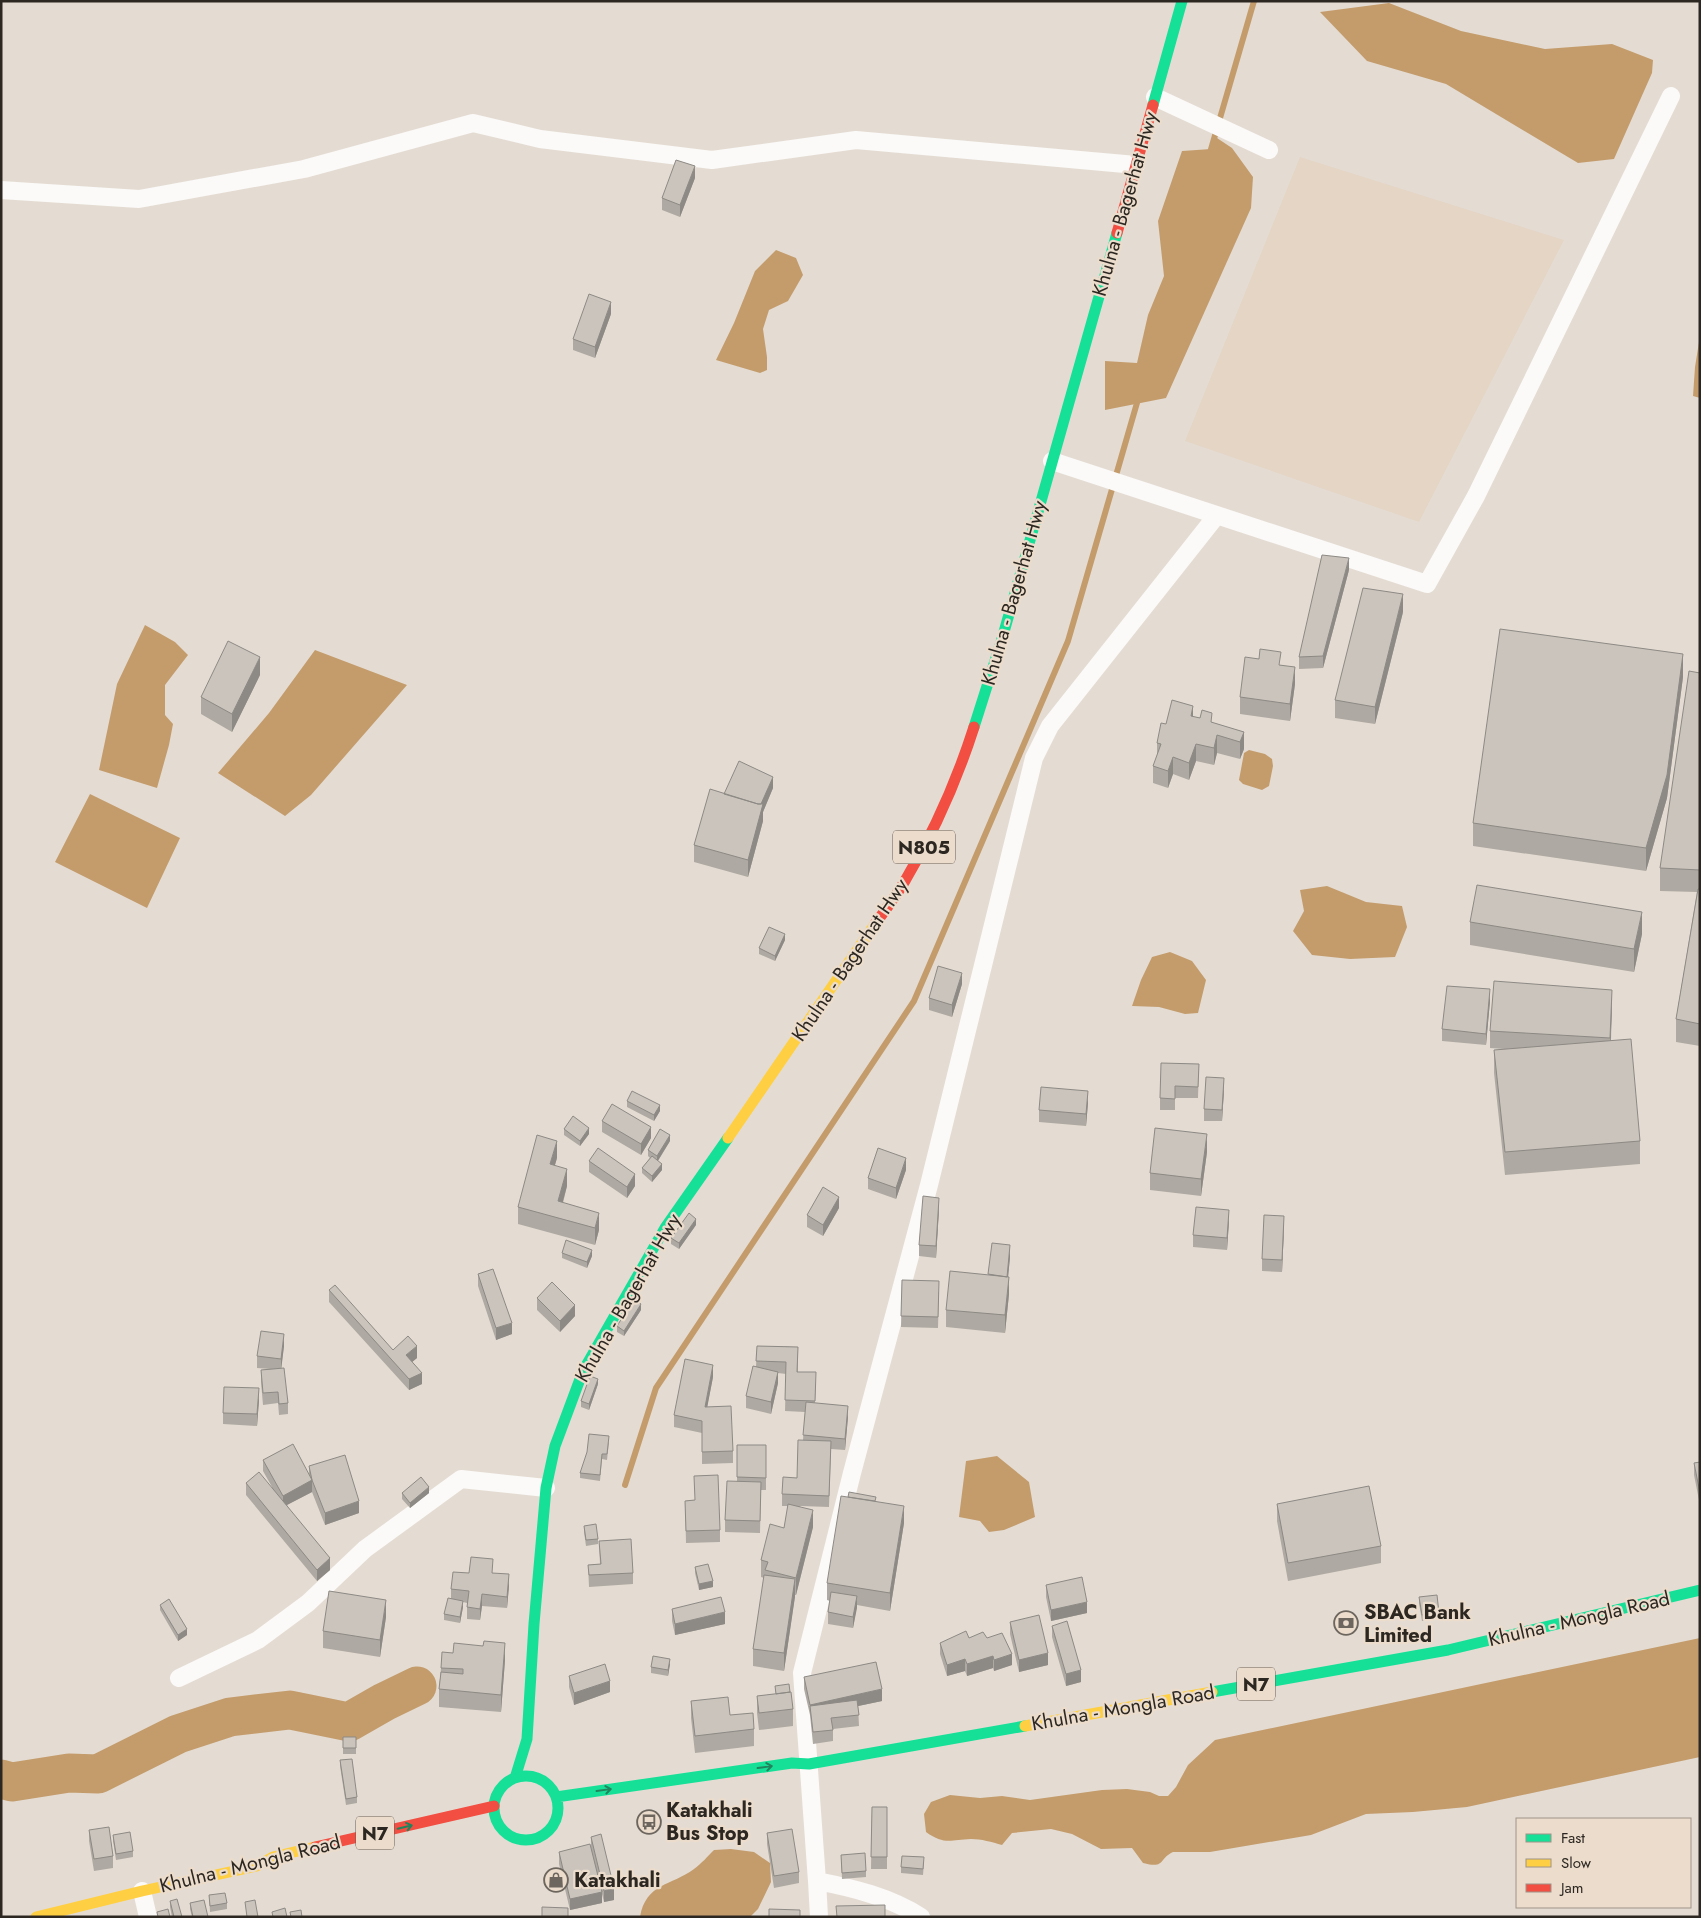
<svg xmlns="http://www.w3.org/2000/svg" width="1701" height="1918" font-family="Jost,sans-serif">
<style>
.built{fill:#e4d5c5}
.water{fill:#c49c6c}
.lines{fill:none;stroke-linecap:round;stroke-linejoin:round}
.stream{stroke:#c49c6c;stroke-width:6}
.river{stroke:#c49c6c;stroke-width:39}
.street{stroke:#fbfaf8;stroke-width:18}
.fast{stroke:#16e098;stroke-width:11}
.slow{stroke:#ffcf43;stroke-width:11}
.jam{stroke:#f24e42;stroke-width:11}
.wall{fill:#aea9a2}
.shaded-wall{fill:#8d8984}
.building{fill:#cac4bc;stroke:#8d8984}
.oneway{stroke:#21845c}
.labels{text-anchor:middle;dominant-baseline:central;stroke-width:4.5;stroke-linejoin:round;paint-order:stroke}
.shield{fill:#ebdccc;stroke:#655d54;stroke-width:1}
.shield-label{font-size:19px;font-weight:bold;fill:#2c2721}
.street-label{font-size:20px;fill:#2c2721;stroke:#ebdccc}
.poi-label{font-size:20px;font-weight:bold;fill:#2c2721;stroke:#ebdccc;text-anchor:start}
</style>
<rect width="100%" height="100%" fill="#e4dcd3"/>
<path class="built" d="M1300 157 1564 240 1419 522 1185 441Z"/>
<path class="water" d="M1389 3 1461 31 1545 49 1612 44 1653 60 1652 73 1614 159 1578 163 1446 84 1367 61 1320 12Z
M1214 136 1232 148 1253 177 1251 208 1166 398 1105 410V361L1137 363 1148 315 1164 276 1158 221 1182 151 1211 149Z
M776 250 796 258 803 275 788 301 769 310 763 329 767 357V370L760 373 716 360 734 323 755 271Z
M1700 336V398L1693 396 1695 367Z
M145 625 175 642 188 655 165 685V715L173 724 169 745 157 788 99 770 117 684Z
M315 650 407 685 311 795 285 816 218 773 269 713Z
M1249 750 1265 754 1272 759 1273 766 1269 786 1262 790 1243 784 1239 780 1244 753Z
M90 794 180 838 147 908 55 862Z
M1327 886 1366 902 1402 906 1407 927 1395 957 1350 959 1312 955 1293 931 1304 911 1300 890Z
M1170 952 1192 961 1206 980 1198 1013 1185 1014 1159 1007 1132 1006 1141 980 1152 957Z
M997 1456 1029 1482 1035 1517 1004 1530 989 1532 980 1521 959 1517 966 1461Z
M1700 1638V1757L1467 1807 1413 1812 1366 1814 1311 1835 1210 1852H1173C1158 1859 1166 1869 1143 1863L1132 1848 1101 1849 1072 1834 1051 1829 1012 1833 1002 1845C992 1842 981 1839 971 1839 950 1840 944 1845 926 1832L924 1814 931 1802 950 1795 980 1798 1002 1796 1030 1800 1102 1790 1127 1789 1150 1792 1159 1796H1168L1176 1787 1188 1765 1215 1740Z
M731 1849 754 1852 770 1863 771 1882 758 1909 750 1917H640C646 1883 671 1886 694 1869 701 1864 708 1856 714 1850Z"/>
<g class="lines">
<path class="stream" d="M1209 156 1254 1
M625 1485 656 1388 914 1001 1068 641 1139 396"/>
<path class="river" d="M1 1779 12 1782 69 1773 98 1774 178 1734 230 1717 290 1710 349 1722 384 1702 417 1686"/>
<path class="street" d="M1155 97 1269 150
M1 190 139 199 304 169 473 123 540 139 712 160 856 140 1136 165
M1052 461 1427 584 1476 496 1671 96
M179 1678 258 1640 308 1603 365 1549 461 1479 546 1488
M817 1881 819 1917
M142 1891 148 1917
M921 1917C890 1897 853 1888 817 1881L802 1673 852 1473 929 1185 1034 758 1050 726 1217 515"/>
<path class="fast" d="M1153 105 1182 1
M974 727 1002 639 1117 233
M1212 1692 1448 1650 1700 1590
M494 1808a32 32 0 1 1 64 0a32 32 0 1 1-64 0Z
M515 1778 527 1739 534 1624 546 1488 555 1446 583 1371 665 1228 728 1138
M556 1797 792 1763 809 1764 1025 1726"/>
<path class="slow" d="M728 1138 875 924
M1025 1726 1212 1692
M36 1917 142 1891 257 1866 273 1857 315 1847"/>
<path class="jam" d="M1117 233 1153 105
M875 924C886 909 897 895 906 879 934 832 957 780 974 727
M315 1847 494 1806"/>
</g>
<path class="wall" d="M695 178 680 217 662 210V198Z
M611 314 595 358 573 350V339Z
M1349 570 1323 668 1299 669V657Z
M1403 612 1375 724 1335 718V700Z
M1281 665 1295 684 1290 721 1240 714V697Z
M1700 673V1046L1676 1042V1019L1697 892 1660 891V868Z
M260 675 232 732 201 714V697Z
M1683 677 1667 798 1646 871 1473 846V823Z
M1193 717 1244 732V749L1240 759 1217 753 1214 765 1196 761 1189 780 1173 774 1168 788 1153 783V766L1157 757V743L1166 724Z
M773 788 763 812V821L748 877 694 862V845L724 794Z
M1470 922 1642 934 1634 972 1470 945Z
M785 940 775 961 759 954V948Z
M962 984 952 1017 929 1010V998Z
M1490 1001 1486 1045 1442 1041V1029Z
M1612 1007 1611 1040 1640 1141V1164L1505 1175 1494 1073V1050L1504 1049 1490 1048V1031Z
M1199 1064 1198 1098H1175V1110H1160V1098Z
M1224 1090 1222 1121H1204V1109Z
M627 1101 660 1111 654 1121 627 1107Z
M1088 1103 1086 1126 1039 1122V1110Z
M602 1121 651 1138 641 1155 602 1132Z
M564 1129 589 1134 580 1146 564 1135Z
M670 1141 658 1161 662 1170 652 1182 642 1173V1168L650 1158 648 1156V1150Z
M1207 1152 1201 1196 1150 1190V1173Z
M557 1158 555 1165 567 1186 563 1203 599 1230 595 1245 518 1224V1207Z
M589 1161 635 1186 627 1198 589 1172Z
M906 1170 896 1199 868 1189V1178Z
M839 1208 823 1236 807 1227V1215Z
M939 1209 936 1258 919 1256V1245Z
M1229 1221 1227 1250 1193 1247V1235Z
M696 1225 679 1249 671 1244V1238Z
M1284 1228 1282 1272 1262 1271V1259Z
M562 1253 592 1256 587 1268 562 1258Z
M1010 1257 1008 1277 1009 1294 1005 1333 946 1327V1310Z
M478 1274 512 1334 496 1340 478 1286Z
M902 1280 939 1292 938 1328 901 1327Z
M329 1290 393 1350 417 1358 412 1362 422 1384 409 1390 329 1302Z
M537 1298 575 1316 560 1332 537 1310Z
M641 1310 624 1336 617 1332V1326Z
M284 1346 281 1368 288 1403V1414L279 1415 278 1403 263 1405 261 1382V1370L270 1369 257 1368V1356Z
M757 1346 798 1347V1372L816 1384 815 1403 848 1417 845 1450 831 1449 829 1507 800 1506 813 1527 796 1595H795L784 1671 753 1666V1649L764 1578 761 1577V1560L784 1528 788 1506H782V1494L797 1478 803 1440 805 1412 785 1411 786 1374 778 1373V1383L771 1414 746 1408V1396L756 1367Z
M713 1377 707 1407 733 1451V1463L702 1464V1433L674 1427V1415Z
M598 1384 589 1410 581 1407V1401Z
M259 1400 257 1426 223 1424V1413Z
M609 1442 607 1460 602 1459 600 1481 580 1478V1473Z
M737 1445H766V1490H761L760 1533 725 1532V1520L737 1481Z
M263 1460 309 1473V1466L359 1513 325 1525 312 1492 287 1505 330 1570 317 1581 246 1495V1483L272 1487 263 1471Z
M1700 1462V1505L1694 1475V1463Z
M402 1493H429L410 1508 402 1499Z
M694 1500 720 1530V1542L686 1543 685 1501Z
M876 1501 904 1523 890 1611 857 1605 853 1628 828 1624V1612L830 1601 827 1600V1583Z
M1277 1504 1381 1546V1563L1288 1581 1277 1521Z
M584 1526 598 1539V1544L586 1546 584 1532Z
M599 1541 633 1573V1584L589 1587 588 1565 600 1564Z
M695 1567 713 1587 699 1590 695 1573Z
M469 1573H493L509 1586 507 1608 482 1606 480 1620 467 1619V1603L463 1602V1607L460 1623 444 1620V1614L451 1599V1589Z
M1046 1585 1087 1613 1051 1621 1046 1597Z
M1419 1597 1439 1613V1618L1422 1621 1419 1603Z
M160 1605 187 1635 178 1641 160 1610Z
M672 1609 725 1624 675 1635 672 1621Z
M386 1617 380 1657 323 1648V1631Z
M1010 1622 1048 1665 1019 1672 1010 1634Z
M1052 1626 1081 1682 1066 1686 1052 1637Z
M969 1638H987L1012 1665 994 1671 993 1668 967 1676 965 1671 947 1676 940 1654V1643Z
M505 1660 501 1712 439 1707V1689L441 1668Z
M670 1664 668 1676 651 1673V1667Z
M569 1676 610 1692 574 1705 569 1687Z
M804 1677 882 1701 858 1706 859 1726 833 1729V1741L813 1744 810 1715 804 1689Z
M775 1686 790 1692 793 1709V1726L759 1730 757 1713V1696L776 1694Z
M691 1701 730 1715 754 1729V1746L695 1753 691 1718Z
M343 1737H356V1754H343Z
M340 1760 357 1797V1803L346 1805 340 1766Z
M872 1807H887V1869H871Z
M89 1830 113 1856V1868L94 1871 89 1841Z
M767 1833 799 1872V1883L774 1888 767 1844Z
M113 1835 133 1851V1857L116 1860 113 1841Z
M591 1837 614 1900 604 1902 602 1894V1903L570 1910 559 1864V1852L591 1846Z
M841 1855 866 1871V1877L842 1879Z
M924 1863 923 1875 901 1873V1867Z
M209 1895 227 1903V1909L210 1912Z
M170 1901 182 1917H172L170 1907Z
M190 1903 208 1917H192L190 1909Z"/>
<path class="shaded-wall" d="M695 166V178L680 217V205Z
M611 302V314L595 358V347Z
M1349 558V570L1323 668V656Z
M1403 594V612L1375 724V707Z
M1683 654V677L1667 798 1646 871V848Z
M260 657V675L232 732V714Z
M1295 667V684L1290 721V704Z
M1193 706V723L1191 716Z
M1244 732V749L1240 759V742Z
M1217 735V753L1214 765V748Z
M1196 744V761L1189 780V763Z
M1173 757V774L1168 788V771Z
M773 777V788L763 812V821L748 877V860L758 810Z
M1642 912V934L1634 972V949Z
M785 934V940L775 961V956Z
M962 973V984L952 1017V1005Z
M1490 989V1001L1486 1045V1034Z
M1612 990V1007L1610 1056V1038Z
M1224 1078V1090L1222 1121V1110Z
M1088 1091V1103L1086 1126V1114Z
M660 1105V1111L654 1121V1115Z
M651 1127V1138L641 1155V1144Z
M589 1128V1134L580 1146V1141Z
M1207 1134V1152L1201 1196V1179Z
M670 1135V1141L657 1162V1156Z
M557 1141V1158L550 1181V1164Z
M906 1158V1170L896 1199V1188Z
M662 1164V1170L652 1182V1176Z
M567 1169V1186L558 1219V1201Z
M635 1174V1186L627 1198V1187Z
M839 1197V1208L823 1236V1225Z
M939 1198V1209L936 1258V1246Z
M1229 1210V1221L1227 1250V1238Z
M599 1213V1230L595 1245V1228Z
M1284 1216V1228L1282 1272V1260Z
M696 1219V1225L679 1249V1243Z
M1010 1245V1257L1007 1288V1277Z
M592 1250V1256L587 1268V1262Z
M1009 1277V1294L1005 1333V1315Z
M641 1304V1310L624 1336V1331Z
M575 1305V1316L560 1332V1321Z
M512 1323V1334L496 1340V1328Z
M284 1334V1346L281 1371V1359Z
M417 1346V1358L406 1367V1355Z
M713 1365V1377L705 1419V1407Z
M778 1372V1383L771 1414V1402Z
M422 1373V1384L409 1390V1379Z
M598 1379V1384L589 1410V1404Z
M259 1388V1400L257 1426V1414Z
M848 1406V1417L845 1450V1439Z
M312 1480V1492L283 1507V1496Z
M429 1487V1493L410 1508V1503Z
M359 1501V1513L325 1525V1513Z
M904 1506V1523L890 1611V1593Z
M813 1510V1527L796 1595V1578Z
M330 1558V1570L317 1581V1570Z
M509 1574V1586L507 1608V1597Z
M795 1579V1597L784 1671V1653Z
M713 1581V1587L699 1590V1584Z
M482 1594V1606L480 1620V1609Z
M857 1596V1608L853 1628V1617Z
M386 1600V1617L380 1657V1640Z
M463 1601V1607L460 1623V1617Z
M1087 1602V1613L1051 1621V1610Z
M725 1612V1624L675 1635V1624Z
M187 1629V1635L178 1641V1635Z
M505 1643V1660L501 1712V1695Z
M1048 1653V1665L1019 1672V1660Z
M1012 1654V1665L994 1671V1660Z
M993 1656V1668L967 1676V1664Z
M670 1659V1664L668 1676V1670Z
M965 1659V1671L947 1676V1665Z
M1081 1670V1682L1066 1686V1674Z
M610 1681V1692L574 1705V1693Z
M882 1689V1701L811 1716 810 1705Z
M614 1888V1900L604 1902V1891Z
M602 1892V1903L570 1910V1899Z"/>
<path class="building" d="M676 160 695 166 680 205 662 198Z
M589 294 611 302 595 347 573 339Z
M1322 555 1349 558 1323 656 1299 657Z
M1363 588 1403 594 1375 707 1335 700Z
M1500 629 1683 654 1667 775 1646 848 1473 823Z
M228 641 260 657 232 714 201 697Z
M1260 649 1281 652 1279 665 1295 667 1290 704 1240 697 1245 657 1259 659Z
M1689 671 1700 673V870L1660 868Z
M1172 700 1193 706 1191 716 1200 718 1202 710 1212 713 1211 722 1244 732 1240 742 1217 735 1214 748 1196 744 1189 763 1173 757 1168 771 1153 766 1161 744 1157 743 1161 723 1166 724Z
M739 761 773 777 761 804H758L724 794Z
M710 789 758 804H763L748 860 694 845Z
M1477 885 1642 912 1634 949 1470 922Z
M1698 889H1700V1024L1676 1019Z
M769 927 785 934 775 956 759 948Z
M938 966 962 973 952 1005 929 998Z
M1494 981 1612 990 1610 1038 1490 1031Z
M1447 986 1490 989 1486 1034 1442 1029Z
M1631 1039 1640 1141 1505 1152 1494 1050Z
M1161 1063 1199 1064 1198 1087 1175 1086V1099L1160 1098Z
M1206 1077 1224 1078 1222 1110 1204 1109Z
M1041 1087 1088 1091 1086 1114 1039 1110Z
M632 1091 660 1105 654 1115 627 1101Z
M612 1104 651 1127 641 1144 602 1121Z
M573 1116 589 1128 580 1141 564 1129Z
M1155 1128 1207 1134 1201 1179 1150 1173Z
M660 1129 670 1135 657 1156 648 1150Z
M537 1135 557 1141 550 1164 567 1169 558 1201 599 1213 595 1228 518 1207Z
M598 1148 635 1174 627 1187 589 1161Z
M878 1148 906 1158 896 1188 868 1178Z
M652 1156 662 1164 652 1176 642 1168Z
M823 1187 839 1197 823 1225 807 1215Z
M923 1196 939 1198 936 1246 919 1245Z
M1196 1207 1229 1210 1227 1238 1193 1235Z
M689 1213 696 1219 679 1243 671 1238Z
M1264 1215 1284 1216 1282 1260 1262 1259Z
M566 1240 592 1250 587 1262 562 1253Z
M992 1243 1010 1245 1007 1277 988 1274Z
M493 1269 512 1323 496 1328 478 1274Z
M950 1271 1009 1277 1005 1315 946 1310Z
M902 1280 939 1281 938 1317 901 1316Z
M552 1282 575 1305 560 1321 537 1298Z
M335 1285 393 1350 408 1336 417 1346 406 1355 422 1373 409 1379 329 1290Z
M634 1299 641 1304 624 1331 617 1326Z
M261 1331 284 1334 281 1359 257 1356Z
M757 1346 798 1347 797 1372H816L815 1401 785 1400 786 1362 756 1361Z
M685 1359 713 1365 705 1407 731 1406 733 1451 702 1452V1421L674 1415Z
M753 1366 778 1372 771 1402 746 1396Z
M284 1368 288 1403 279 1404 278 1392 263 1393 261 1370Z
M590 1376 598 1379 589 1404 581 1401Z
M224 1387 259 1388 257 1414 223 1413Z
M806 1402 848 1406 845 1439 803 1435Z
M589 1434 609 1436 607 1454H602L600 1475 580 1473 587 1452Z
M798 1440 831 1441 829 1496 782 1494 783 1477 797 1478Z
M293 1444 312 1480 309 1466 345 1455 359 1501 325 1513 312 1480 283 1496 263 1460Z
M737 1445H766V1478L737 1477Z
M1700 1462V1493L1694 1463Z
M259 1472 330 1558 317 1570 246 1483Z
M718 1475 720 1530 686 1531 685 1501 695 1500 694 1476Z
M421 1477 429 1487 410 1503 402 1493Z
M727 1481 761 1482 760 1521 725 1520Z
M1369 1486 1381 1546 1288 1563 1277 1504Z
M849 1492 876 1497 875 1501 848 1497Z
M841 1496 904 1506 890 1593 827 1583Z
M788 1504 813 1510 796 1578 765 1570 768 1562 761 1560 770 1524 784 1528Z
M596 1524 598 1539 586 1540 584 1526Z
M631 1539 633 1573 589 1575 588 1565 601 1564 599 1541Z
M471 1557 493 1559 492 1573 509 1574 507 1597 482 1594 480 1609 467 1607 469 1591 451 1589 453 1572 469 1573Z
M708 1564 713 1581 699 1584 695 1567Z
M764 1575 795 1579 784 1653 753 1649Z
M1082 1577 1087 1602 1051 1610 1046 1585Z
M329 1591 386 1600 380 1640 323 1631Z
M831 1592 857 1596 853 1617 828 1612Z
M1437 1595 1439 1613 1422 1615 1419 1597Z
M721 1597 725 1612 675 1624 672 1609Z
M448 1598 463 1601 460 1617 444 1614Z
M169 1599 187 1629 178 1635 160 1605Z
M1039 1615 1048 1653 1019 1660 1010 1622Z
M1067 1621 1081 1670 1066 1674 1052 1626Z
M966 1631 969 1638 983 1632 987 1638 1002 1633 1012 1654 994 1660 993 1656 967 1664 965 1659 947 1665 940 1643Z
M484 1641 505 1643 501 1695 439 1689 441 1672 463 1674V1669L441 1668 442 1652 453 1653 454 1643 483 1646Z
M653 1656 670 1659 668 1670 651 1667Z
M876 1662 882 1689 810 1705 804 1677Z
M605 1664 610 1681 574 1693 569 1676Z
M789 1684 790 1692 776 1694 775 1686Z
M791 1692 793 1709 759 1713 757 1696Z
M728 1697 730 1715 753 1713 754 1729 695 1736 691 1701Z
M857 1700 859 1715 831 1718 833 1730 813 1732 810 1706Z
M343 1737H356V1748H343Z
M352 1759 357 1797 346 1799 340 1760Z
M872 1807H887V1857H871Z
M109 1827 113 1856 94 1859 89 1830Z
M792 1829 799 1872 774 1876 767 1833Z
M130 1832 133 1851 116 1854 113 1835Z
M601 1834 614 1888 604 1891 591 1837Z
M590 1844 602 1892 570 1899 559 1852Z
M865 1853 866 1871 842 1873 841 1855Z
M902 1856 924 1857 923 1869 901 1867Z
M225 1893 227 1903 210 1906 209 1895Z
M177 1899 182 1917H174L170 1901Z
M204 1900 208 1917H193L190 1903Z
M255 1900 258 1917H247L245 1902Z
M885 1905V1917H837L836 1906Z
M542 1907 568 1908V1917H542Z
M285 1908 287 1917H273L272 1912Z
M168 1909 170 1917H158L157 1912Z
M769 1909 800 1910V1917H769Z
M301 1910 302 1917H291L290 1912Z"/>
<defs><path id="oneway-shaft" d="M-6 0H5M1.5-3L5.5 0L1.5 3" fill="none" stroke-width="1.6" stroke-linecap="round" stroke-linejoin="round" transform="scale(1.25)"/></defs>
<g class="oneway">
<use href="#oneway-shaft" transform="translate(765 1767) rotate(-8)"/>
<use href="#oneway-shaft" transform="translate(604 1790) rotate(-8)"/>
<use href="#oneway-shaft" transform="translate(405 1827) rotate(-13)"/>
</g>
<defs>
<g id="bank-ring" transform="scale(1.25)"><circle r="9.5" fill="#ebdccc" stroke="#6c665f" stroke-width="1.5"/><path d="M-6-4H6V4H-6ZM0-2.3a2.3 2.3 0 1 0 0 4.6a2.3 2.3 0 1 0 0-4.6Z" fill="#6c665f"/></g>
<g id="bus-ring" transform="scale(1.25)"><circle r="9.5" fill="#ebdccc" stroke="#6c665f" stroke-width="1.5"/><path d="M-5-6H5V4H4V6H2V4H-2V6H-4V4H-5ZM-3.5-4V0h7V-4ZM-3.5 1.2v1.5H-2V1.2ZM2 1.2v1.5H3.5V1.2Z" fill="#6c665f"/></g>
<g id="shop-ring" transform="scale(1.25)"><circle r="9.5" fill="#ebdccc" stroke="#6c665f" stroke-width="1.5"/><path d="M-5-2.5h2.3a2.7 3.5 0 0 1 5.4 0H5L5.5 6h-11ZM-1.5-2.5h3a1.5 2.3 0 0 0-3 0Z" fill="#6c665f"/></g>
</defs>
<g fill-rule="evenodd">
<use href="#bank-ring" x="1346" y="1623"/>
<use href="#bus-ring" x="649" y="1822"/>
<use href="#shop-ring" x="556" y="1880"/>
</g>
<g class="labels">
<g class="shield">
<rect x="893" y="830.5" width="62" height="33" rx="4"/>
<rect x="1237" y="1667.5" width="38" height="33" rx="4"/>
<rect x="356" y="1816.5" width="38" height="33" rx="4"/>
</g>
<g class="shield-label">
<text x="924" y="847">N805</text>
<text x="1256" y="1684">N7</text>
<text x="375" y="1833">N7</text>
</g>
<g class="street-label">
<text transform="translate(1125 204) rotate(-74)">Khulna - Bagerhat Hwy</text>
<text transform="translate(1014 593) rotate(-74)">Khulna - Bagerhat Hwy</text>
<text transform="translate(850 960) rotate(-56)">Khulna - Bagerhat Hwy</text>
<text transform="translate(628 1298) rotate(-60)">Khulna - Bagerhat Hwy</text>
<text transform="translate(1579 1619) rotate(-13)">Khulna - Mongla Road</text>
<text transform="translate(1123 1708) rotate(-10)">Khulna - Mongla Road</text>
<text transform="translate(250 1864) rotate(-14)">Khulna - Mongla Road</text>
</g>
<g class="poi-label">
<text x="1364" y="1612">SBAC Bank<tspan x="1364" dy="23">Limited</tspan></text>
<text x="666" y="1810">Katakhali<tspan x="666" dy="23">Bus Stop</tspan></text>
<text x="574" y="1880">Katakhali</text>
</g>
</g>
<rect width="1701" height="1918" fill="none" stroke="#2c2721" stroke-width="5"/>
<rect x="1516" y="1818" width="175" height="90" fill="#ebdccc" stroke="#9f9488"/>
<rect x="1526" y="1834" width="25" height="8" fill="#16e098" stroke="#9f9488"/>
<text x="1561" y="1843" font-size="15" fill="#2c2721">Fast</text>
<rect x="1526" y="1859" width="25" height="8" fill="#ffcf43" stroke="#9f9488"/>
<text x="1561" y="1868" font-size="15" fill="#2c2721">Slow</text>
<rect x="1526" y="1884" width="25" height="8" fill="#f24e42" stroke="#9f9488"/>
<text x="1561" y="1893" font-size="15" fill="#2c2721">Jam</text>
</svg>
